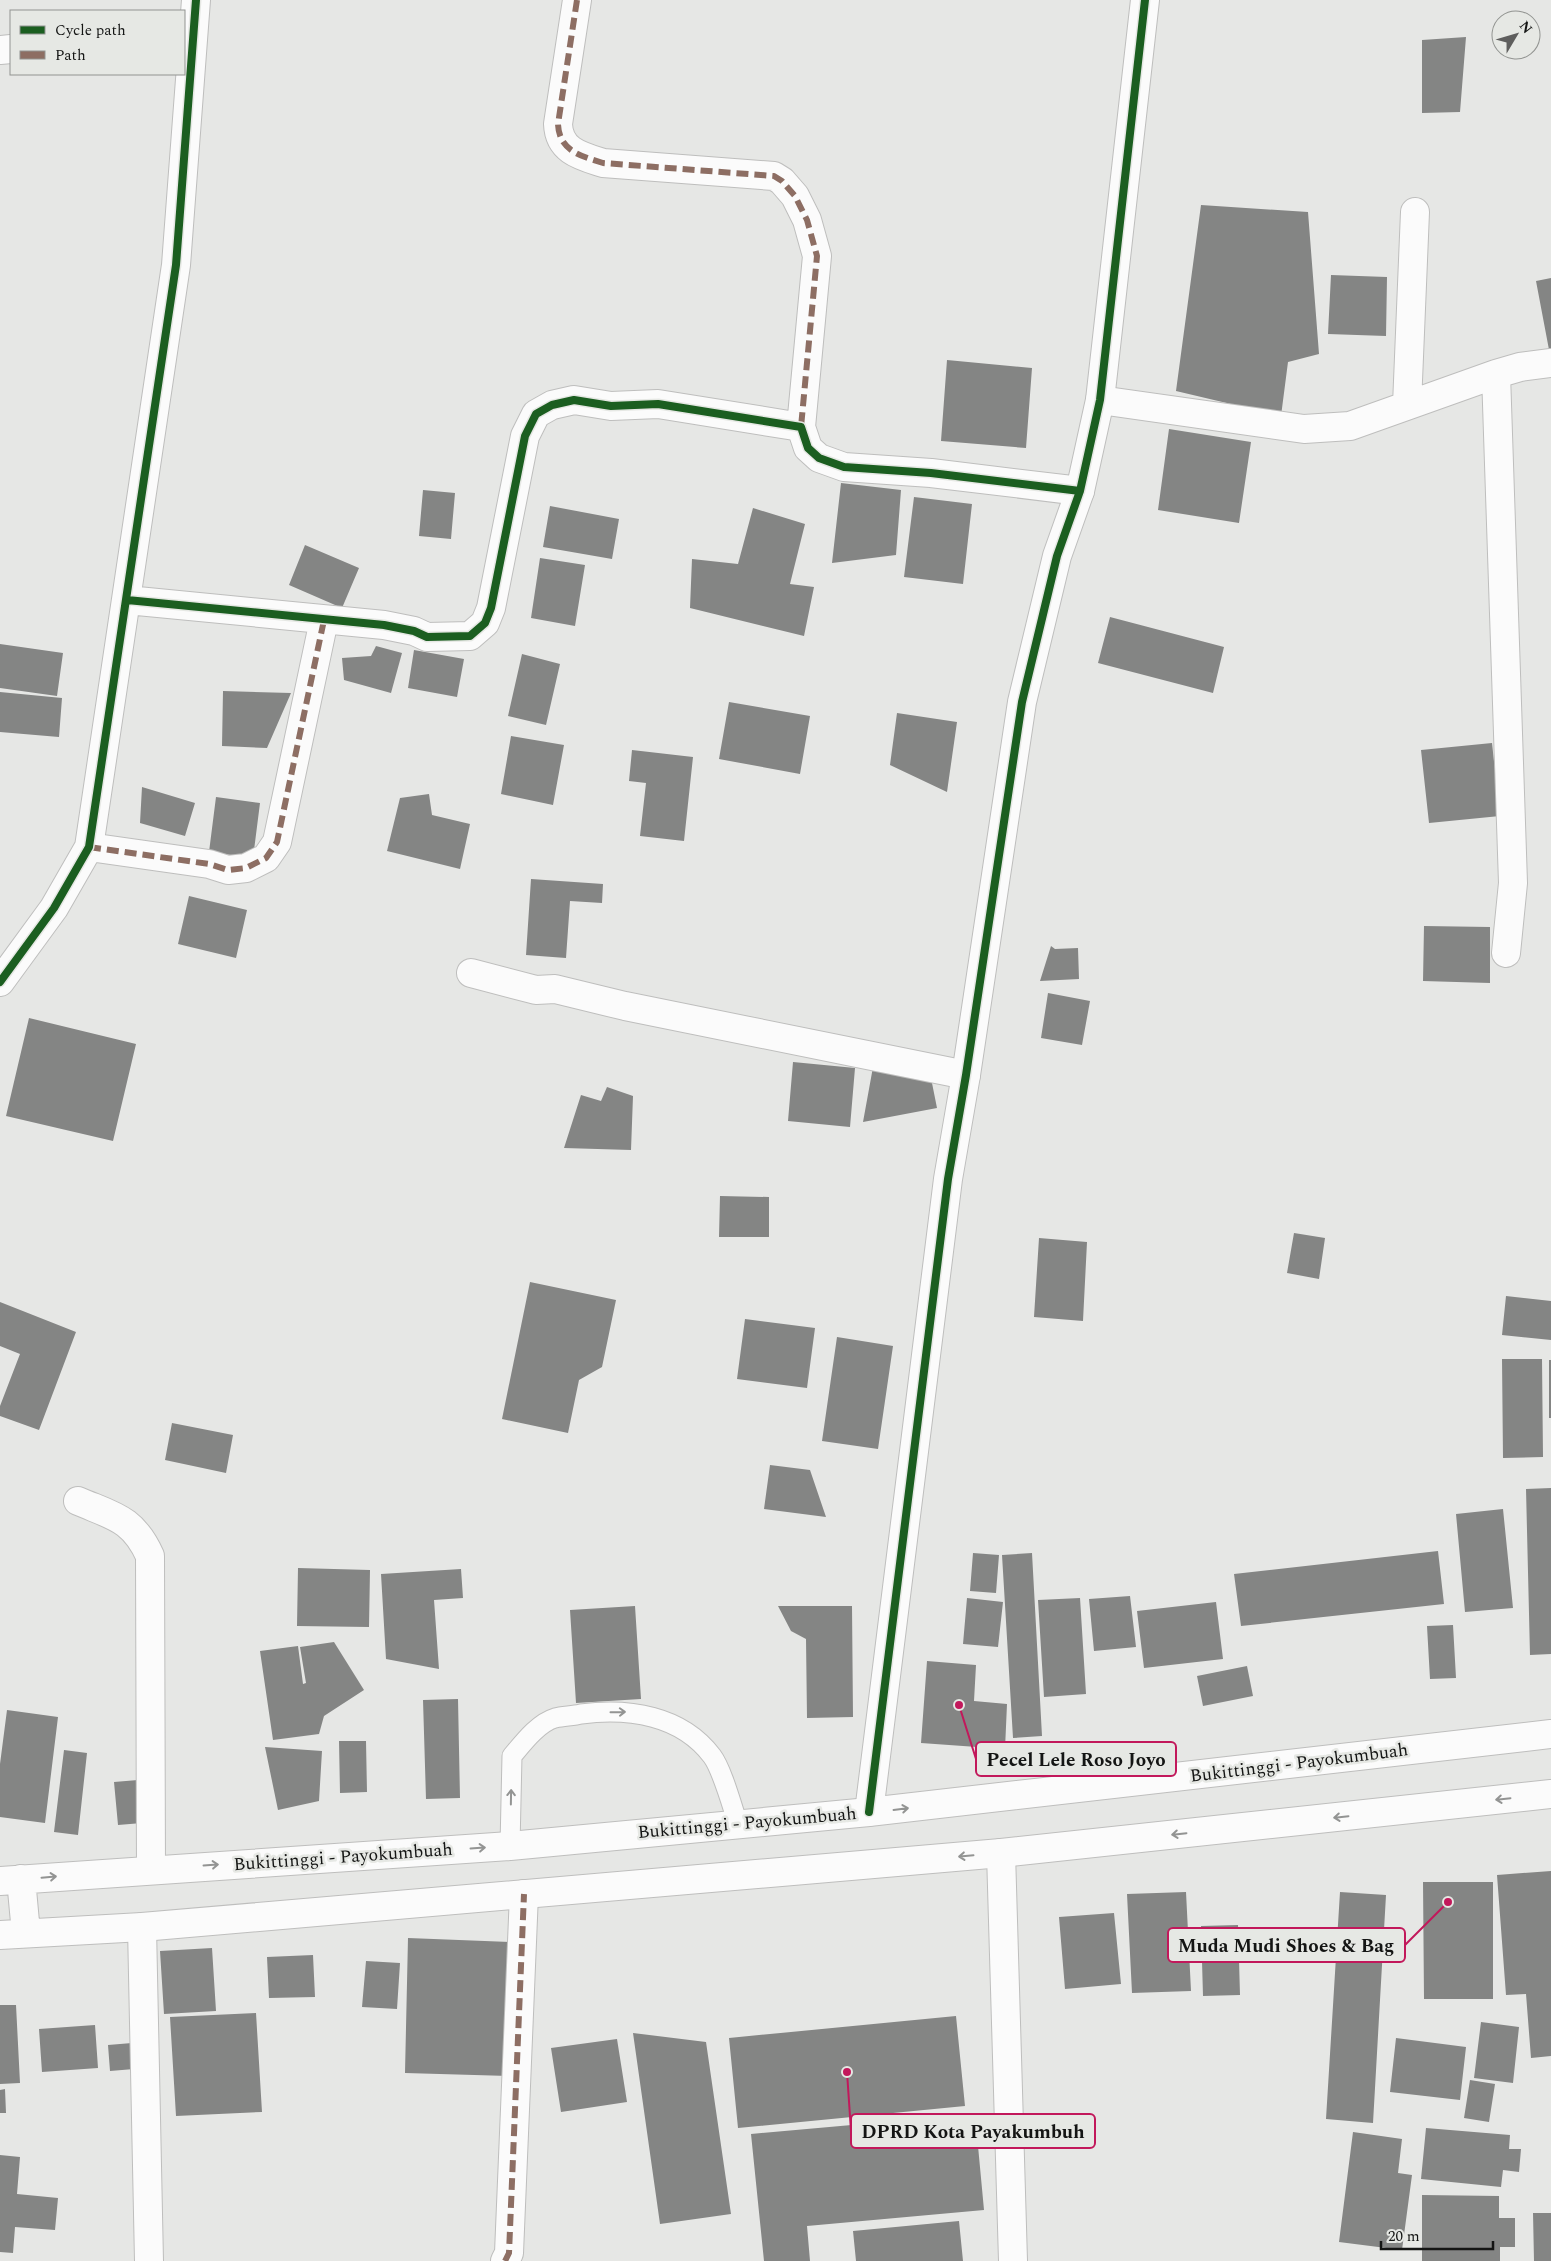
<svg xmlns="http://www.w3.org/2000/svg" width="1551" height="2261" font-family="Spectral,serif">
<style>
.building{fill:#848584}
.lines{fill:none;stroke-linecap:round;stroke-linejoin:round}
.service-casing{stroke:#bebebd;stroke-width:21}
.minor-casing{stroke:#bebebd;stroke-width:30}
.tertiary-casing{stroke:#bebebd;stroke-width:30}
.trunk-casing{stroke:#bebebd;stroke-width:30}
.service{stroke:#fbfbfb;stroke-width:19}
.minor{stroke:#fbfbfb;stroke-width:28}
.tertiary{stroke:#fbfbfb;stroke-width:28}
.trunk{stroke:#fbfbfb;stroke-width:28}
.quiet{stroke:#8d6e63;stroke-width:6;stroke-dasharray:12 6;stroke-linecap:butt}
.cycleway-casing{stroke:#e6e8e4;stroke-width:11}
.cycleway{stroke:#1b5e20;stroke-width:8}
.oneway{stroke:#939493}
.labels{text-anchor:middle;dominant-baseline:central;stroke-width:5;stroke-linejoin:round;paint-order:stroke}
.street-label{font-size:18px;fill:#141514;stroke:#e6e8e4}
.leader{fill:none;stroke:#c2185b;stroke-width:2}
.callout-dot{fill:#c2185b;stroke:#e6e8e4;stroke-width:2}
.callout{fill:#e6e8e4;stroke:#c2185b;stroke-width:2}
.callout-label{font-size:19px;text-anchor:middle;font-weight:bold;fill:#141514}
</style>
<rect width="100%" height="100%" fill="#e6e7e5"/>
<path class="building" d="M1466 37 1460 112 1422 113V40Z
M1201 205 1308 212 1319 354 1288 362 1281 416 1176 391Z
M1331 275 1387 277 1386 336 1328 334Z
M1551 278V355H1550L1536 281Z
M947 360 1032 368 1026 448 941 441Z
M1169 429 1251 442 1239 523 1158 510Z
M841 483 901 490 896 555 832 563Z
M423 490 455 493 451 539 419 536Z
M914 497 972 504 963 584 904 577Z
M550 506 619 519 612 559 543 547Z
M753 508 805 524 790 584 814 587 804 636 690 608 692 559 738 564Z
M305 545 359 568 342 608 289 585Z
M540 558 585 565 575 626 531 618Z
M1110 617 1224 647 1213 693 1098 663Z
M0 644 63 653 57 696 0 688Z
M376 646 402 653 391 693 344 680 342 658 371 656Z
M414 650 464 659 457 697 408 688Z
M522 654 560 664 546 725 508 716Z
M223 691 291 693 267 748 222 746Z
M0 692 62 698 59 737 0 732Z
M729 702 810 716 800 774 719 759Z
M897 713 957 722 947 792 890 765Z
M511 736 564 745 553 805 501 794Z
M1492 743 1500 816 1429 823 1421 750Z
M632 750 693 757 684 841 640 836 646 783 629 781Z
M142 787 195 803 185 836 140 823Z
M429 794 432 815 470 824 460 869 387 851 400 798Z
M216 797 260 803 253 858 209 852Z
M531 879 603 884 602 903 570 901 566 958 526 955Z
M189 896 247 910 236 958 178 944Z
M1424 926 1490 927V983L1423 981Z
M1051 946 1055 949 1078 948 1079 979 1040 981Z
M1048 993 1090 1001 1082 1045 1041 1038Z
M29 1018 136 1044 113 1141 6 1116Z
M793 1062 855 1068 850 1127 788 1121Z
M873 1067 931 1078 937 1108 863 1122Z
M607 1087 633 1096 631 1150 564 1148 581 1095 601 1101Z
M720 1196 769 1197V1237H719Z
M1294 1233 1325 1238 1319 1279 1287 1273Z
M1039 1238 1087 1242 1083 1321 1034 1317Z
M530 1282 616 1300 602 1367 579 1380 568 1433 502 1419Z
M1506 1296 1551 1301V1340L1502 1335Z
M0 1302 76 1332 39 1430 0 1416V1406L20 1354 0 1346Z
M745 1319 815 1328 807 1388 737 1379Z
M837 1337 893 1346 878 1449 822 1441Z
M1502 1359H1542L1543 1457 1503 1458Z
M1549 1360H1551V1418H1549Z
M172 1423 233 1435 226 1473 165 1460Z
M770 1465 810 1470 826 1517 764 1509Z
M1551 1488V1654L1530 1655 1526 1489Z
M1503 1509 1513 1608 1465 1612 1456 1514Z
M1438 1551 1444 1604 1241 1626 1234 1574Z
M973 1553 999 1555 996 1593 970 1591Z
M1032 1553 1042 1736 1013 1738 1002 1555Z
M298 1568 370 1570 369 1627 297 1626Z
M461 1569 463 1598 434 1600 439 1669 386 1659 381 1574Z
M1130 1596 1136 1647 1094 1651 1089 1599Z
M967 1598 1003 1602 998 1647 963 1644Z
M1080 1598 1086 1694 1044 1697 1038 1600Z
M1216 1602 1223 1659 1144 1668 1137 1611Z
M635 1606 641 1699 576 1703 570 1610Z
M778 1606H852L853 1717 807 1718 806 1639 791 1631Z
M1453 1625 1456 1678 1430 1679 1427 1626Z
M334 1642 364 1690 324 1716 319 1734 273 1740 260 1651 298 1646 303 1684 306 1683 300 1647Z
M927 1661 976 1665 974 1701 1007 1704 1005 1749 921 1743Z
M1247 1666 1253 1696 1203 1706 1197 1676Z
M458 1699 460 1798 426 1799 423 1700Z
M7 1710 58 1717 45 1823 0 1817V1764Z
M339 1741H366L367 1792 340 1793Z
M265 1747 322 1751 319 1801 278 1810Z
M64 1750 87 1753 78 1835 54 1832Z
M138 1780 142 1823 118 1825 114 1782Z
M1551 1871V2056L1531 2058 1526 1994 1506 1995 1497 1875Z
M1423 1882H1493V1999H1424Z
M1186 1892 1191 1991 1132 1993 1127 1894Z
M1340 1892 1386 1895 1373 2123 1326 2119Z
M1114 1913 1121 1984 1065 1989 1059 1917Z
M1238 1925 1240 1995 1203 1996 1201 1926Z
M408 1938 512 1942 509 2076 405 2073Z
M212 1948 216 2011 164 2014 160 1951Z
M313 1955 315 1997 269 1998 267 1957Z
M366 1961 400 1963 397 2009 362 2007Z
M0 2005H16L20 2083 0 2084Z
M256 2013 262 2112 176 2116 170 2017Z
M956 2016 965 2106 738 2128 729 2038Z
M1481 2022 1519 2027 1513 2083 1474 2078Z
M95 2025 98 2068 42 2072 39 2029Z
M633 2033 706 2042 731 2214 660 2224Z
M1396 2038 1466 2047 1460 2100 1390 2092Z
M617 2039 627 2102 561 2112 551 2048Z
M132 2043 134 2069 110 2071 108 2045Z
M1470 2080 1495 2084 1489 2122 1464 2118Z
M5 2089 6 2113H0V2090Z
M975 2114 984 2210 807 2226 810 2261H764L751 2134Z
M1426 2128 1510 2135 1509 2149H1521L1519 2172 1503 2170 1501 2187 1421 2179Z
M1353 2132 1402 2139 1398 2173 1412 2175 1402 2250 1339 2242Z
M0 2155 20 2157 17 2194 58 2198 55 2230 15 2227 13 2253 0 2252Z
M1422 2195 1499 2196V2218H1515V2247H1500V2261H1422Z
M1533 2213H1551V2261H1534Z
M959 2221 963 2261H856L853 2231Z"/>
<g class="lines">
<g class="service-casing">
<path id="service" d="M510 1846 512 1756C523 1743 538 1723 555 1718 563 1716 573 1716 581 1714 629 1708 681 1715 712 1756 722 1769 732 1806 738 1824"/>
</g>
<g class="minor-casing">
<path id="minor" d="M577 0 558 124C559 151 581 156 603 163L774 176 782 181 795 196 807 220 817 256 801 427
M0 50 11 49
M1496 374 1513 883 1506 953
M1100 400 1304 429 1350 426 1496 374 1520 367 1551 363
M1407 405 1415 212
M127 600 384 625 414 631 427 637 470 636 485 623 491 608 525 436 536 414 552 405 574 400 611 406 658 404 801 427 808 448 819 458 844 467 931 473 1080 491
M89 847 209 864 228 870 246 868 266 858 277 842 324 620
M471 973 536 990 555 989 625 1006 966 1075
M0 982 54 908 89 847 176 265 196 0
M78 1501C113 1516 133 1518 150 1556L151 1869
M142 1927 149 2261
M505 2261 509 2253 524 1894"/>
</g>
<g class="tertiary-casing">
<path id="tertiary" d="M869 1812 948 1179 966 1075 1022 702 1057 556 1080 491 1100 400 1145 0
M1001 1853 1013 2261"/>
</g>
<g class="trunk-casing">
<path id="trunk" d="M21 1879 26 1933
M0 1881 510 1846 869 1812 1551 1734
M0 1935 142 1927 1001 1853 1551 1794"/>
</g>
<use href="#service" class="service"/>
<use href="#minor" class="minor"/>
<use href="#tertiary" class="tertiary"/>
<use href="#trunk" class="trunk"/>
<path class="quiet" d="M577 0 558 124C559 151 581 156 603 163L774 176 782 181 795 196 807 220 817 256 801 427
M89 847 209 864 228 870 246 868 266 858 277 842 324 620
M505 2261 509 2253 524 1894"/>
<g class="cycleway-casing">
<path id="cycleway" d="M127 600 384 625 414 631 427 637 470 636 485 623 491 608 525 436 536 414 552 405 574 400 611 406 658 404 801 427 808 448 819 458 844 467 931 473 1080 491
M0 982 54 908 89 847 176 265 196 0
M869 1812 948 1179 966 1075 1022 702 1057 556 1080 491 1100 400 1145 0"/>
</g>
<use href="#cycleway" class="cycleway"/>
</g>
<defs><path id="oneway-shaft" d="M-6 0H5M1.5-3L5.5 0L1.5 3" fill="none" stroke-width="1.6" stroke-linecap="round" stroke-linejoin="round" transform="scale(1.25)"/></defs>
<g class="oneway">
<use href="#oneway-shaft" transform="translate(618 1712) rotate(-1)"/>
<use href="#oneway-shaft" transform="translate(511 1797) rotate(-89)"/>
<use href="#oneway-shaft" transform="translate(1503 1799) rotate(174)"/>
<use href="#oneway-shaft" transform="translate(901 1809) rotate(-7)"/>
<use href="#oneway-shaft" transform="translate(1341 1817) rotate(174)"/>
<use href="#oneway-shaft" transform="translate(1179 1834) rotate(174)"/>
<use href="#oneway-shaft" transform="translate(478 1848) rotate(-4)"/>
<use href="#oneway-shaft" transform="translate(966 1856) rotate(175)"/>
<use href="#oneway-shaft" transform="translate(211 1865) rotate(-4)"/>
<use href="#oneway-shaft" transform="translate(49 1877) rotate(-5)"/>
</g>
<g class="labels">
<g class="street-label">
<text transform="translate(1299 1763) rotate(-7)">Bukittinggi - Payokumbuah</text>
<text transform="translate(747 1823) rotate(-5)">Bukittinggi - Payokumbuah</text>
<text transform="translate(343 1857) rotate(-4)">Bukittinggi - Payokumbuah</text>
</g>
</g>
<path class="leader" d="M959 1705L976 1759M1448 1902L1405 1945M847 2072L851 2131"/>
<g class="callout-dot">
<circle cx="959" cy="1705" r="5"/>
<circle cx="1448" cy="1902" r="5"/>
<circle cx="847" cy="2072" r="5"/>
</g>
<g class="callout">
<rect x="976" y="1742" width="200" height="34" rx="5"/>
<rect x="1168" y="1928" width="237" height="34" rx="5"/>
<rect x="851" y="2114" width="244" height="34" rx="5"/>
</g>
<g class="callout-label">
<text x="1076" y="1766">Pecel Lele Roso Joyo</text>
<text x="1286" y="1952">Muda Mudi Shoes &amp; Bag</text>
<text x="973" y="2138">DPRD Kota Payakumbuh</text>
</g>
<rect x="10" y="10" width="175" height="65" fill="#e6e8e4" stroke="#929491"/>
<rect x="20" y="26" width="25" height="8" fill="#1b5e20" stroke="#929491"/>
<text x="55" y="35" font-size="15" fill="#141514">Cycle path</text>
<rect x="20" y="51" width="25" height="8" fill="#8d6e63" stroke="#929491"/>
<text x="55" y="60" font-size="15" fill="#141514">Path</text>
<g transform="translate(1516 35) rotate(52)"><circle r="24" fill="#e6e8e4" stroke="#929491"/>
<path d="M0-4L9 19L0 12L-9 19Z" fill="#5e5e5d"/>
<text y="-8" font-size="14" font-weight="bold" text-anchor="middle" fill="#141514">N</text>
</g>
<path d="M1381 2241v8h112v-8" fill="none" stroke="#141514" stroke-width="2.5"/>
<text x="1388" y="2241" font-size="15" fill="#141514" stroke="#e6e8e4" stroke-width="4" paint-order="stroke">20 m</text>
</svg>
